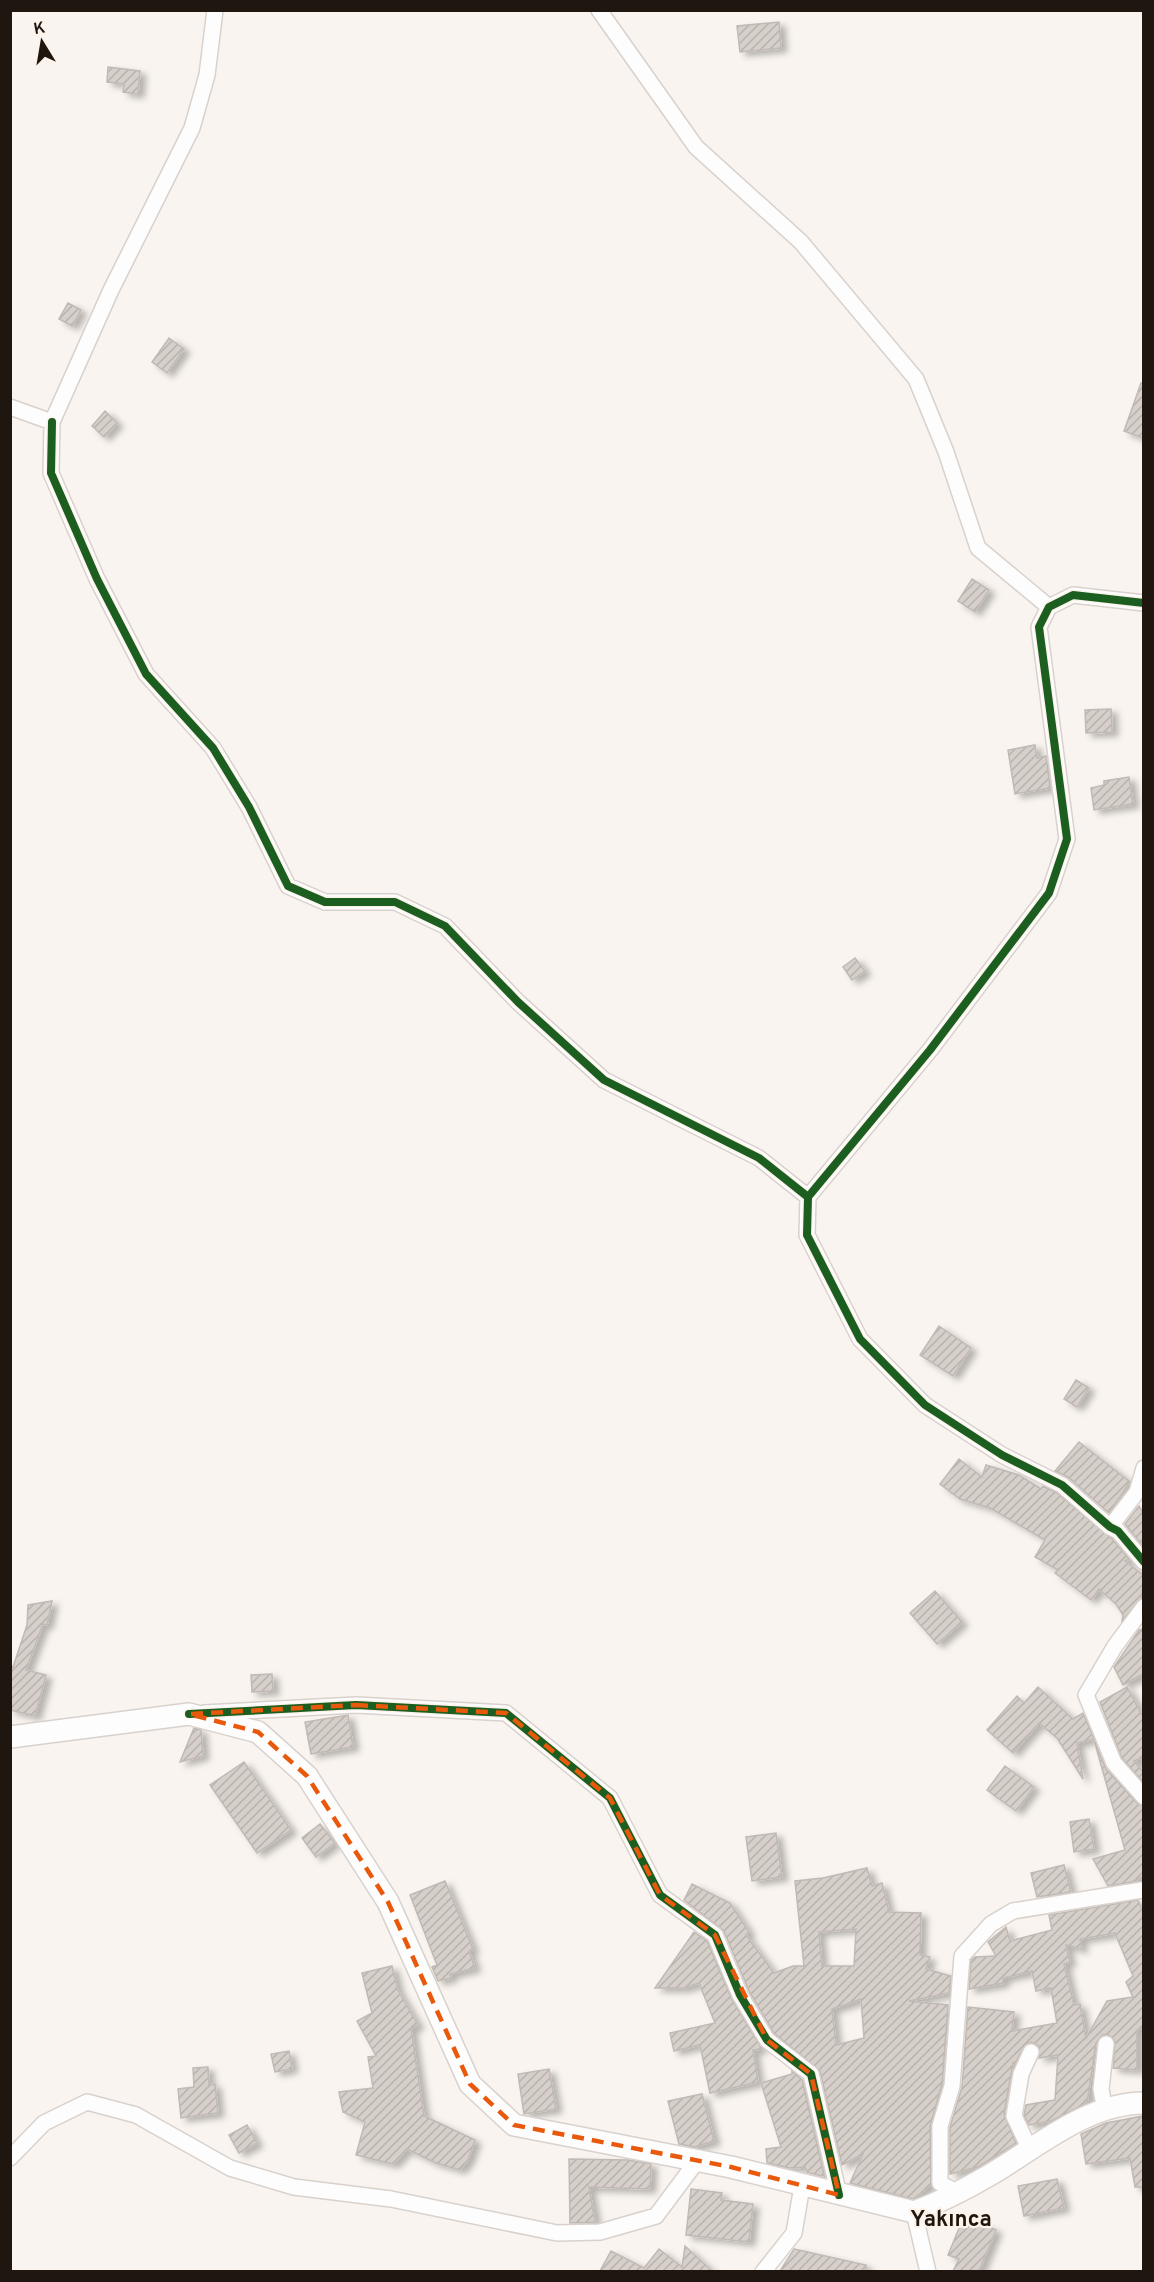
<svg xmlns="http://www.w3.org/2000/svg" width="1154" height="2282" font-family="Overpass,sans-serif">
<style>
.building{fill:url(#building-hatch);stroke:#c0b9b4;stroke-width:1.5;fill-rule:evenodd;filter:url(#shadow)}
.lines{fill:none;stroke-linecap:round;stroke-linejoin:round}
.street-casing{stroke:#d9d1cc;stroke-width:18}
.secondary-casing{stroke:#d9d1cc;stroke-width:24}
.street{stroke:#fefdfd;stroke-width:15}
.secondary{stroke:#fefdfd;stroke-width:21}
.cycleway-casing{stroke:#fdf3eb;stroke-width:11}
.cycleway{stroke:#1b5e20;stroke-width:8}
.marked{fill:none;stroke:#e8590c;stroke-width:4.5;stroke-dasharray:12 8;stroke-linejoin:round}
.labels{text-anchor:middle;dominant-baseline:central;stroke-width:4.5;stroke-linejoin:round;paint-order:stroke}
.district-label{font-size:22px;font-weight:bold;fill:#1f160f;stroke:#fdf3eb}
</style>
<defs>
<pattern id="building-hatch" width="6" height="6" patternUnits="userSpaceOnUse" patternTransform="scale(1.5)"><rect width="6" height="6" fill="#d7d0ca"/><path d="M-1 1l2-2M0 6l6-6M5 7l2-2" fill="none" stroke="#b8b2ac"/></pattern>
<filter id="shadow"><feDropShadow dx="6" dy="4" stdDeviation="3" flood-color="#0004"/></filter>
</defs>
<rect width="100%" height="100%" fill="#f9f4ef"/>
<path class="building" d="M779 22 781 48 740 52 737 26Z
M108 67 140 71 138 94 123 92 124 84 107 82Z
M68 303 81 310 72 326 59 319Z
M169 338 184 349 167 373 152 362Z
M1141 383H1143V438L1124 431Z
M105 411 117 423 104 437 92 426Z
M972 579 989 590 975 612 958 601Z
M1111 709 1112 732 1086 733 1085 710Z
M1035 745 1037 758 1046 756 1050 788 1015 794 1008 750Z
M1129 777 1133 804 1094 810 1091 788 1104 785V781Z
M855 958 865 971 852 980 843 967Z
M939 1326 971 1348 953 1376 920 1355Z
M1076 1380 1089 1388 1077 1407 1064 1399Z
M1079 1442 1130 1482 1109 1513 1068 1477 1055 1471Z
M959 1459 982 1477 986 1465 1019 1475 1041 1489 1043 1486 1057 1493 1112 1539 1129 1559 1125 1561 1143 1575 1142 1598 1122 1621 1123 1615 1116 1604 1099 1589 1091 1600 1055 1573 1058 1570 1035 1557 1045 1540 990 1508 960 1499 940 1484Z
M1139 1506 1143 1512V1546L1125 1524Z
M935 1591 962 1622 937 1644 910 1613Z
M52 1601 47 1625 43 1624 26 1670 46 1675 35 1716 10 1710V1666L13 1667 27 1625 28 1605Z
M1143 1629V1674L1123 1685 1114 1667 1139 1630Z
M272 1674 273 1691 252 1692 251 1675Z
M1038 1687 1073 1719 1083 1713 1094 1739 1077 1743 1083 1779 1057 1738 1039 1723 1013 1753 987 1730 1017 1696 1024 1703Z
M1127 1687 1143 1717V1757L1134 1761 1143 1772V1782L1122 1758 1100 1702Z
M348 1715 353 1747 311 1754 305 1722Z
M194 1728 201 1730 203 1756 180 1762Z
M1094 1740 1106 1769 1137 1803 1143 1806V1877L1131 1882 1108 1886 1093 1859 1125 1850Z
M244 1762 291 1830 257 1853 210 1785Z
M1005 1766 1034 1787 1016 1811 987 1790Z
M1089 1819 1094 1849 1074 1852 1070 1822Z
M320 1824 335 1843 316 1857 302 1838Z
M776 1833 782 1877 752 1881 746 1837Z
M1064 1865 1071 1892 1037 1897 1031 1873Z
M867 1868 872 1886 882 1883 889 1912 921 1913 920 1955 930 1957 926 1969 951 1976 949 1993 909 2001 948 2005 942 2084 930 2126 931 2185 913 2199 850 2183 863 2154 842 2165 820 2071 774 2033 749 1991 724 1931 684 1900 692 1884 730 1903 749 1932 746 1935 774 1973 793 1966H804L795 1881 823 1878ZM856 1929 854 1966H822L819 1932ZM861 1999 864 2038 836 2045 832 2009Z
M445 1881 473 1949 469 1951 475 1968 450 1974 451 1978 438 1981 432 1967 437 1965 410 1895Z
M1138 1900 1143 1913V2028L1137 2030V2070L1113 2068 1115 2041 1108 2034 1102 2035 1096 2043 1087 2103 1051 2121 1029 2125 1024 2115 1026 2105 1055 2100 1058 2055 1039 2058V2046L1031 2042 1026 2044 1015 2063 1013 2062 1004 2114 1016 2143 978 2167 950 2174V2127L962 2087 968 2007 1014 2012 1012 2031 1057 2023 1051 1988 1036 1991 1032 1971 1003 1978V1983L969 1989 971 1960 975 1957 996 1956 988 1942 1006 1927 1010 1941 1052 1930 1049 1915ZM1115 1933 1133 1976 1126 1982 1133 1997 1107 2001 1086 2038 1080 2004 1074 2005 1064 1964 1070 1962 1066 1945 1082 1949 1080 1939Z
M694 1932 707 1941 732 2000 762 2049 753 2050 758 2082 710 2093 700 2045 674 2051 670 2033 715 2023 699 1983 684 1988H655Z
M392 1966 398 1990 418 2025 411 2029 424 2116 475 2140 468 2160 460 2170 436 2163 407 2149 393 2164 356 2155 365 2122 343 2112 339 2092 373 2088 368 2057 376 2056 357 2021 372 2013 362 1973Z
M289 2051 292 2069 275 2072 271 2054Z
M208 2067 209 2085 215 2084 218 2113 181 2118 178 2089 194 2087 193 2068Z
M549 2069 556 2109 524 2114 518 2074Z
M792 2071 802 2080 824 2175 822 2176 807 2172 805 2167 790 2168 767 2163 766 2149 781 2147 761 2083 792 2074Z
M702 2094 714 2141 695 2147 679 2144 668 2101Z
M1143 2116V2187H1135L1130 2158 1086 2164 1081 2134 1106 2123Z
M247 2125 257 2143 239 2153 229 2135Z
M569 2159 628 2160 651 2164 650 2189 589 2187 595 2222 570 2223Z
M1057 2179 1064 2208 1024 2216 1018 2186Z
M691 2189 722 2193 721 2200 753 2204 749 2242 686 2235Z
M964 2216 996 2230 979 2271H953L959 2259 948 2255Z
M685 2246 712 2271H600L611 2251 644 2268 659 2249 682 2267Z
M794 2249 866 2265V2271H780Z"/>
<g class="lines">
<g class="street-casing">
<path id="street" d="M599 10 696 147 801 242 916 379 946 452 978 548 1049 607
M10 407 52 422 111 290 192 128 207 75 215 10
M52 422 51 473 97 579 146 674 213 748 249 807 288 886 325 902H395L445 926 518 1002 604 1080 759 1158 808 1197
M1144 603 1073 595 1049 607 1039 627 1067 839 1049 893 930 1050 808 1197 807 1235 860 1339 925 1405 1002 1455 1062 1485 1110 1527 1118 1531 1144 1562
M1110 1527 1137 1492 1144 1468
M1144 1607 1115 1646 1086 1695 1114 1763 1144 1797
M204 1713 356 1705 506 1713 610 1798 660 1895 715 1935 740 1995 767 2040 811 2074 839 2195
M1105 2111 1101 2089 1106 2044
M1030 2150 1014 2116 1021 2074 1031 2052
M10 2158 44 2123 87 2102 136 2115 230 2168 294 2187 391 2199 557 2233 600 2232 656 2216 697 2161
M958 2193 940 2183V2126L952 2086 962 1956 991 1924 1013 1911 1142 1890
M914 2212 928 2272
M763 2272 794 2233 802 2186"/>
</g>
<g class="secondary-casing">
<path id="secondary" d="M10 1737 189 1714 258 1732 307 1776 388 1902 470 2084 514 2125 731 2167 914 2212C940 2202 964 2190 988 2176 1035 2149 1086 2103 1144 2103"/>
</g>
<use href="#street" class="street"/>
<use href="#secondary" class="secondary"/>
<g class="cycleway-casing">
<path id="cycleway" d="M52 422 51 473 97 579 146 674 213 748 249 807 288 886 325 902H395L445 926 518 1002 604 1080 759 1158 808 1197
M1144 603 1073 595 1049 607 1039 627 1067 839 1049 893 930 1050 808 1197 807 1235 860 1339 925 1405 1002 1455 1062 1485 1110 1527 1118 1531 1144 1562
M189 1714 356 1705 506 1713 610 1798 660 1895 715 1935 740 1995 767 2040 811 2074 839 2195"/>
</g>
<use href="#cycleway" class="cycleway"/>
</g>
<path class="marked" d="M356 1705 506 1713 610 1798 660 1895 715 1935 767 2040 811 2074 839 2195 731 2167 514 2125 470 2084 388 1902 307 1776 258 1732 189 1714Z"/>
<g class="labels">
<g class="district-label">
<text x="951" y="2220">Yakınca</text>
</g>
</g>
<rect width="1154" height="2282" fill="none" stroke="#1f160f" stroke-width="24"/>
<g transform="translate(42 42) rotate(349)" stroke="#fdf3eb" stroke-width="4.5" paint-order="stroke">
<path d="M0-4.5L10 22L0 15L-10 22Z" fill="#1f160f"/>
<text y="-9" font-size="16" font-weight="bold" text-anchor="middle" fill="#1f160f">K</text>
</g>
</svg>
